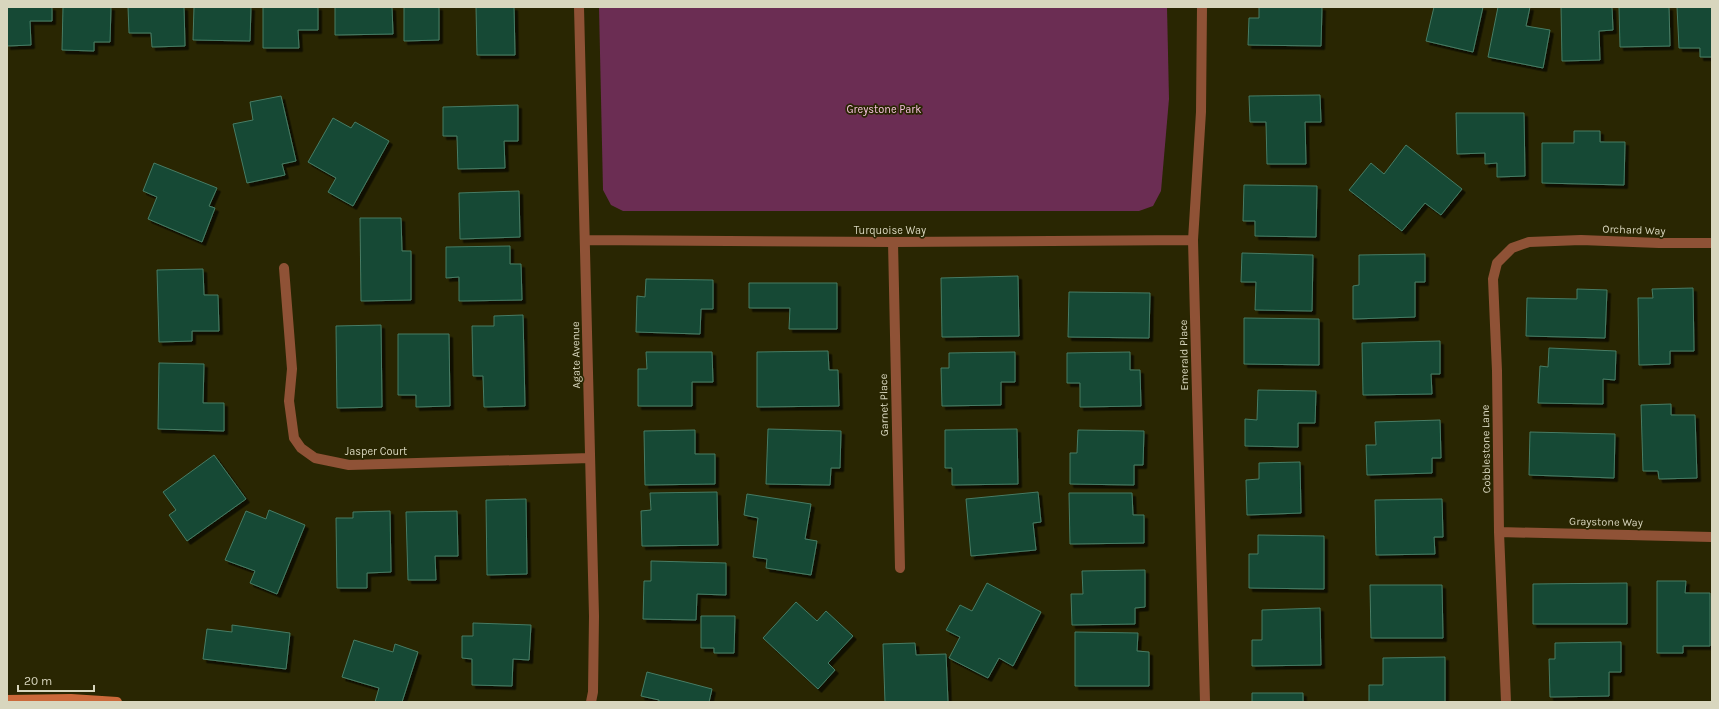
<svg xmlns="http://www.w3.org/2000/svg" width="1719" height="709" font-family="Karla,sans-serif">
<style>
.green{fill:#6b2d53}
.building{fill:#124934;stroke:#487c65;filter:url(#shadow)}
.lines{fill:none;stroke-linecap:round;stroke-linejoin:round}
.street{stroke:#8f5236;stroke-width:10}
.secondary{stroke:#cb693a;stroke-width:10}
.labels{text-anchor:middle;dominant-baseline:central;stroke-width:3.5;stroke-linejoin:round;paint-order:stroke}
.park-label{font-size:11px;fill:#f5c1de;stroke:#292602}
.street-label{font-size:11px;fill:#d8d6be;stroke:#292602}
</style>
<defs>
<filter id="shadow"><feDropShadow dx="3.5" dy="3.5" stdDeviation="0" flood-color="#0009"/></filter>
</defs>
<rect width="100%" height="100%" fill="#292602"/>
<path class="green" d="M599 7H1167L1169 99 1161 191 1153 206 1139 211H623L611 205 603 190Z"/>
<path class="building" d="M7 7H52V21H30L31 45 7 46Z
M63 7H111L110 42H94V51L62 50Z
M128 7H184L185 46 152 47 151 33H129Z
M194 7H251L250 41 193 40Z
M263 7H318V30H298L299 48H263Z
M335 7H392L393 34 335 35Z
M404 7H439V40L404 41Z
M476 7H514L515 55H477Z
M1259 7H1322L1321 46 1248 45 1249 18H1259Z
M1434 7H1483L1473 52 1426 41Z
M1498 7H1530L1526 26 1550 30 1543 68 1488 57Z
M1561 7H1612L1613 30 1599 31 1600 60 1562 61Z
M1619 7H1669L1670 46 1620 47Z
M1677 7H1712V57H1700V48H1679Z
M1320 95 1321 122H1305L1306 164H1267L1266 122H1250L1249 96Z
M281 96 296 161 282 164 285 175 247 183 233 124 253 120 250 102Z
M518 105V141H504L505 168 458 169 457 136H443V107Z
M1456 113H1524L1525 176 1497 177V163L1485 164V153L1457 154Z
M333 118 351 128 355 122 389 141 353 206 328 192 336 178 308 162Z
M1574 131H1600V142H1625L1624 185 1542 183V143H1574Z
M1406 145 1462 189 1441 215 1425 203 1402 231 1349 190 1371 163 1384 174Z
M154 163 217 188 209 206 215 208 202 242 148 219 157 197 143 191Z
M1244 185 1317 186 1316 237 1255 236V221H1243Z
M519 191 520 237 460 239 459 193Z
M360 218H401L402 251H411V300L361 301Z
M510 246V264H521L522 300 459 301V277L446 278V247Z
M1242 253 1313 255 1312 311 1255 310 1256 282H1241Z
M1425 254V282H1415V317L1353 319V286L1359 285V255Z
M203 269 204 295H218L219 331H192V341L159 342 157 270Z
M1018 276 1019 336 942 337 941 278Z
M646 279 713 280V309H701L700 334 636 332 637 296 645 297Z
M749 283H837V329H789L790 308H749Z
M1693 288 1694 351H1670V364L1639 365 1638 298H1653L1652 289Z
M1577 289 1607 290 1605 338 1526 336 1527 298 1577 299Z
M1069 292 1150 293 1149 338 1068 337Z
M523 315 525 406 484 407 483 376H473L472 326H494V316Z
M1244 318 1319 319V365L1244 364Z
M381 325 382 407 337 408 336 326Z
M398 334H449L450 406 416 407V395H398Z
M1440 341V374H1431L1432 394 1363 395 1362 343Z
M1549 348 1616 351 1615 380 1603 379V404L1538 403 1540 366 1548 367Z
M828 351 829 370H838L839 406 757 407V352Z
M646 352H712L713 382H692V406H638V369H647Z
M1015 352V382H1001V405L942 406 941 368H949V353Z
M1130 352V370H1140L1141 406 1080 407V383H1067V353Z
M159 363 204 364 203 403H224V431L158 429Z
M1258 390 1316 391 1315 423H1298V447L1245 446V419L1257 420Z
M1671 404V415H1695L1697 478 1659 479 1658 471H1643L1641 405Z
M1440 420 1441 458H1432V473L1367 475 1366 445H1376L1375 422Z
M768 429 841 431 840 468H831L830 485 766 484Z
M1017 429 1018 484 952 485V468H945V430Z
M695 430V454H715V484L645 485 644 431Z
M1078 430 1144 431 1143 465H1134V485L1070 484V453H1077Z
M1530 432 1615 434 1614 478 1529 475Z
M214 455 246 499 187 541 169 515 176 510 163 492Z
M1300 462 1301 513 1247 515 1246 480 1259 479V463Z
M717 492 718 545 642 546 641 511 651 510 650 493Z
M1038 492 1041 522 1033 523 1036 550 971 556 966 499Z
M1069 493H1132L1133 515H1144V543L1070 544Z
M747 494 811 504 805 539 817 541 811 575 766 568 767 559 753 557 758 518 744 515Z
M526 499 527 574 487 575 486 500Z
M1442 499 1443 537H1434L1435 554 1376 555 1375 500Z
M269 510 305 525 277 594 250 583 255 571 225 560 246 511 266 519Z
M390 511 391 572 367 573V588H337L336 518H353V512Z
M457 511 458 556H435L436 580H408L406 512Z
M1258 535 1324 536V589L1249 588V554H1258Z
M651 561 726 563V595L697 594 696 620 643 619 644 581H651Z
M1145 570V607L1135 608V624L1072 625 1071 594H1083L1082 571Z
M1657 581H1686L1685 593H1710V646H1683V653H1657Z
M987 583 1041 612 1013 666 999 658 988 678 949 658 960 637 946 630 960 605 972 611Z
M1627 583V624H1533V584Z
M1370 585H1442L1443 638H1371Z
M796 602 817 621 826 611 853 636 828 663 835 670 818 689 763 638Z
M1320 608 1321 665 1252 666V640H1262V610Z
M701 616H735L734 653H714V648H701Z
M473 623 531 625 529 660 513 659 512 686 472 685V659L462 658V636H473Z
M232 625 290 633 286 669 203 659 207 629 232 632Z
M1075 632 1138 633 1137 651 1149 652V686H1075Z
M354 640 393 652 395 644 418 652 402 702H375L379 688 342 677Z
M1621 642V672H1609V696L1550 697 1549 659H1555V643Z
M915 643 916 655 946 654 948 702H885L883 644Z
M1445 657V702H1369V685H1383V658Z
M647 672 712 689 709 702H659V700L641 696Z
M1252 693H1303V702H1252Z"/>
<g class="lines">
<path class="street" d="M579 7 594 616 593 692 591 702
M1202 7 1201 112 1193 240 1205 702
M586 240 893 242 1193 240
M893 242 900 568
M284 268 292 369 289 401 294 438 301 448 315 458 349 465 590 458
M1499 532 1712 537
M1506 702 1499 532 1497 371 1493 279 1497 263 1512 248 1529 242 1581 240 1659 243H1712"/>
<path class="secondary" d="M7 700 71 699 117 702"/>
</g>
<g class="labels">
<g class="park-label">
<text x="884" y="109">Greystone Park</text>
</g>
<g class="street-label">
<text x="890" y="230">Turquoise Way</text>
<text transform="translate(1634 230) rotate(2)">Orchard Way</text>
<text transform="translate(576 355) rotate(-91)">Agate Avenue</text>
<text transform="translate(1184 355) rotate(-91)">Emerald Place</text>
<text transform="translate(884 405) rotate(-91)">Garnet Place</text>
<text transform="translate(1486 449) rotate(-91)">Cobblestone Lane</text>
<text x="376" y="451">Jasper Court</text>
<text transform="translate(1606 522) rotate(1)">Graystone Way</text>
</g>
</g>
<rect width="1719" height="709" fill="none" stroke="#d8d6be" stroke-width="16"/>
<path d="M18 685v6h76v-6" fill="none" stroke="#d8d6be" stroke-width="2"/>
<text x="24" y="685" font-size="12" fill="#d8d6be" stroke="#292602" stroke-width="3" paint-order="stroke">20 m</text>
</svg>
